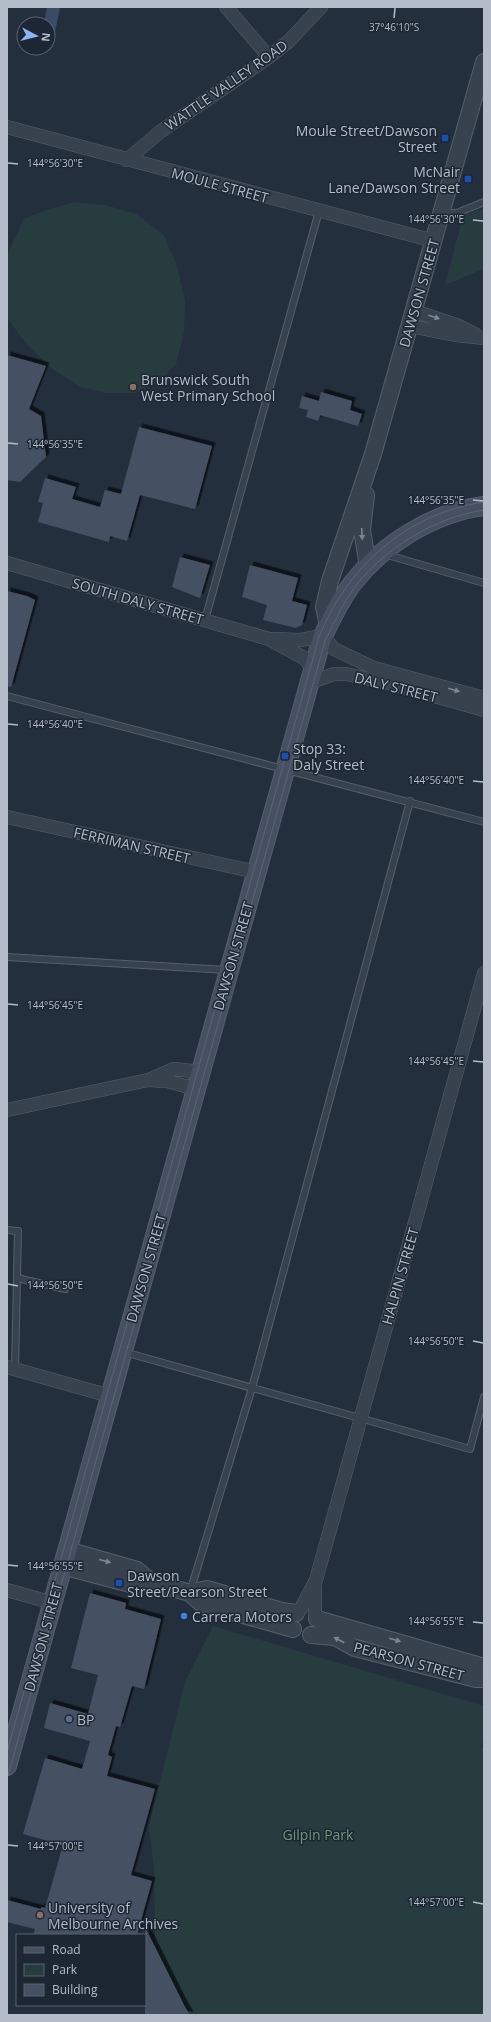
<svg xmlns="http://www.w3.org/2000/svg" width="491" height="2022" font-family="'Open Sans',sans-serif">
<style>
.green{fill:#263c3f}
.water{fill:#394c67}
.building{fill:#455162;filter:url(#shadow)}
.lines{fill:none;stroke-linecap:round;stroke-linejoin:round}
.service-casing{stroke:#565f6c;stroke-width:8}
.minor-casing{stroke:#565f6c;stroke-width:14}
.tertiary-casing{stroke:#565f6c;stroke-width:18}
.secondary-casing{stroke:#565f6c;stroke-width:20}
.service{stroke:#38414e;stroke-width:6}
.minor{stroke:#38414e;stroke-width:13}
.tertiary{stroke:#38414e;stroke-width:16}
.secondary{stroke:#465061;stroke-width:18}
.tram{stroke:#5a6575;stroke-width:1}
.oneway{fill:#7c8592}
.ticks{fill:none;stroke:#b4bcc9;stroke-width:1.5}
.transit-dot{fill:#1a4fb4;stroke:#1d2633;stroke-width:1.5}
.education-dot{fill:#8d6e63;stroke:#1d2633;stroke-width:1.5}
.shop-dot{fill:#3f7fe0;stroke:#1d2633;stroke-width:1.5}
.service-dot{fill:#5c6f8a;stroke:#1d2633;stroke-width:1.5}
.labels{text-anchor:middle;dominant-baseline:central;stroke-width:3;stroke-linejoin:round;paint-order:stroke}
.street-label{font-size:14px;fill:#b4bcc9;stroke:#1d2633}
.poi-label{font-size:14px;fill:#b4bcc9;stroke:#1d2633;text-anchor:start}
.park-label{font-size:14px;fill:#6b9a76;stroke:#1d2633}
.ticks-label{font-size:10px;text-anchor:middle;fill:#b4bcc9;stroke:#1d2633;stroke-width:3;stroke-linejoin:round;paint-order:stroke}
</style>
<defs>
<filter id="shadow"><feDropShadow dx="3.5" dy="-3.5" stdDeviation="0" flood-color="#0009"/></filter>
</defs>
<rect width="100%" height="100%" fill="#242f3e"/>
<path class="green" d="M76 202 105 205 136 214 163 234 176 263 185 300 184 332 176 364 160 381 135 393H106L80 387 51 368 25 342 7 318V255L24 219 49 209Z
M484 208V269L445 285 463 216Z
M213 1626 484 1706V1735L481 1747 484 1749V2015H190L155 1946 154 1870 149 1825 185 1682Z"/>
<path class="water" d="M47 7 60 8 55 32 48 31V24H44Z"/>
<path class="building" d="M7 355 46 366 29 409 41 416 46 457 20 482 7 480Z
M321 392 352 401 350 410 362 414 358 426 320 415 318 421 306 417 308 410 299 408 302 396 319 401Z
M139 427 212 446 195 509 140 495 127 541 110 536 109 542 38 522 43 503 38 502 45 478 76 487 72 499 100 507 105 490 121 494Z
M180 557 210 565 200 598 172 587Z
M250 565 298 578 292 601 307 605 302 625 296 628 263 620 267 605 242 597Z
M7 591 27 596 35 600 11 687 7 686Z
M90 1593 126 1603 125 1609 161 1619 144 1689 132 1686 120 1727 116 1726 108 1755 112 1757 107 1776 155 1789 131 1875 152 1881 137 1935H33L35 1929 7 1922V1900L41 1909V1907L45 1908 63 1845 23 1834 45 1758 82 1769 90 1741 44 1728 50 1703 88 1714 98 1675 71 1668Z
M145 1927 184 2005 190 2015H145Z"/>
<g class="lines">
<g class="service-casing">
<path id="service" d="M442 213H457L484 202
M384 554 484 583
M205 620 319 211
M7 696 484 822
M7 957 227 970
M7 1230 18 1231 15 1369
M17 1278 65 1289
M124 1352 470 1449 484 1397
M190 1592 252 1388 410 801"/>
</g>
<g class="minor-casing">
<path id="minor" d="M226 7 269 57
M7 127 434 241
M127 160 161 131 269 57 289 41 321 7
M414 311 459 326 476 335
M410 326 455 335 484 338
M7 563 269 639 304 658 313 669
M273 639 300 640 323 636 334 649 374 668 484 698
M309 683 334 674H346L392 684 484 710
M7 817 256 872
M151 1079 174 1069 201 1072
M7 1110 148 1080 167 1081 196 1089
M7 1367 110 1396
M7 1590 53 1603
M300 1610 316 1580 484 973
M315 1615V1585"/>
</g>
<g class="tertiary-casing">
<path id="tertiary" d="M366 495 362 530 368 566
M328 625 324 607 330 581 373 454 484 62
M67 1550 137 1570 151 1582 190 1593 201 1603 293 1629
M62 1566 134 1585 151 1582
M190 1593 207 1589 282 1611 296 1613
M317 1619 484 1667
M311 1635 335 1637 355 1648 476 1679H484"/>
</g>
<g class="secondary-casing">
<path id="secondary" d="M7 1766 322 638C331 619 340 600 352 584 383 544 434 512 484 506"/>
</g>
<use href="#service" class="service"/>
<use href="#minor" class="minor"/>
<use href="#tertiary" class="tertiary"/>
<use href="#secondary" class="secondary"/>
<path class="tram" d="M7 1752 319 637C347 567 407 513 484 502
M7 1779 325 641C335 622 342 604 355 587 384 548 436 517 484 510"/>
</g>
<defs><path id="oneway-solid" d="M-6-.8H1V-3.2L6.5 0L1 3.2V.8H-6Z"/></defs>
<g class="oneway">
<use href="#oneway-solid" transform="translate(434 317) rotate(17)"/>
<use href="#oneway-solid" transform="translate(362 534) rotate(87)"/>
<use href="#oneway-solid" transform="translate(454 690) rotate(16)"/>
<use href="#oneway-solid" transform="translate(105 1561) rotate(15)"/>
<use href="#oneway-solid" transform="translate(339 1640) rotate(-152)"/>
<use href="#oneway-solid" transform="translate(395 1640) rotate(16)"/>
</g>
<path class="ticks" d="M394 18 395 8M8 163 18 164M473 220 483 221M8 443 18 444M473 500 483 501M8 724 18 725M473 781 483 782M8 1004 18 1005M473 1061 483 1062M8 1284 18 1286M473 1341 483 1343M8 1565 18 1566M473 1622 483 1623M8 1845 18 1846M473 1902 483 1904"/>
<g class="transit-dot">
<rect x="441" y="134" width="8" height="8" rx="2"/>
<rect x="464" y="175" width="8" height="8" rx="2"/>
<rect x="281" y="752" width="8" height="8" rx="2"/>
<rect x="115" y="1579" width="8" height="8" rx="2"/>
</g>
<g class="education-dot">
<circle cx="133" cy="387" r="4"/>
<circle cx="40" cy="1915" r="4"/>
</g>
<circle class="shop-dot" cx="184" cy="1616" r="4"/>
<circle class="service-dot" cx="69" cy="1719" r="4"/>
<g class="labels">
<g class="street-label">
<text transform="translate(226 85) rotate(-35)">WATTLE VALLEY ROAD</text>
<text transform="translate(220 185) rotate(15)">MOULE STREET</text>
<text transform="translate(419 293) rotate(-74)">DAWSON STREET</text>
<text transform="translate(138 601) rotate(16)">SOUTH DALY STREET</text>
<text transform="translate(396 687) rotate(14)">DALY STREET</text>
<text transform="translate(132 845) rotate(13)">FERRIMAN STREET</text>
<text transform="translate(233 956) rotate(-74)">DAWSON STREET</text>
<text transform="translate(146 1268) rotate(-74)">DAWSON STREET</text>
<text transform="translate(400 1276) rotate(-74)">HALPIN STREET</text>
<text transform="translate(43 1637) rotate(-75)">DAWSON STREET</text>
<text transform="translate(409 1661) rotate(15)">PEARSON STREET</text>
</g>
<g class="poi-label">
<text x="437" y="130" text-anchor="end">Moule Street/Dawson<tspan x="437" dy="16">Street</tspan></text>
<text x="460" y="171" text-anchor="end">McNair<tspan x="460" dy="16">Lane/Dawson Street</tspan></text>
<text x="141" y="379">Brunswick South<tspan x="141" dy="16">West Primary School</tspan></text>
<text x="293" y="748">Stop 33:<tspan x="293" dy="16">Daly Street</tspan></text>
<text x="127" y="1575">Dawson<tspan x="127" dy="16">Street/Pearson Street</tspan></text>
<text x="192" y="1616">Carrera Motors</text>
<text x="77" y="1719">BP</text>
<text x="48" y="1907">University of<tspan x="48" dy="16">Melbourne Archives</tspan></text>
</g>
<g class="park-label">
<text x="318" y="1834">Gilpin Park</text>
</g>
</g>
<g class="ticks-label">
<text x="394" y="31">37°46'10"S</text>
<text x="55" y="167">144°56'30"E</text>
<text x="436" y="223">144°56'30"E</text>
<text x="55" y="448">144°56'35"E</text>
<text x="436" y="504">144°56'35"E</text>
<text x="55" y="728">144°56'40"E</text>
<text x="436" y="784">144°56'40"E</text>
<text x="55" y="1009">144°56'45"E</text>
<text x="436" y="1065">144°56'45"E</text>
<text x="55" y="1289">144°56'50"E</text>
<text x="436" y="1345">144°56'50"E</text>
<text x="55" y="1570">144°56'55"E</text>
<text x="436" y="1625">144°56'55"E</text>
<text x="55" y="1850">144°57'00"E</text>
<text x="436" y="1906">144°57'00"E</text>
</g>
<rect width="491" height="2022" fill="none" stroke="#b4bcc9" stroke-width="16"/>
<rect x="16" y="1934" width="130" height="72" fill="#1d2633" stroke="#59626f"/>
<rect x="24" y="1947" width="20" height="6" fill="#465061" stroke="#59626f"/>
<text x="52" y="1954" font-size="12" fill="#b4bcc9">Road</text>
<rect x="24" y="1964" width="20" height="12" fill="#263c3f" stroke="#59626f"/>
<text x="52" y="1974" font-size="12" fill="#b4bcc9">Park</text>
<rect x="24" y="1984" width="20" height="12" fill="#455162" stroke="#59626f"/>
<text x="52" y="1994" font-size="12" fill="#b4bcc9">Building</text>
<g transform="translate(36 36) rotate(97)"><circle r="19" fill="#1d2633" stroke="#59626f"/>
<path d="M0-3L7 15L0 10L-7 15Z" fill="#8ab4f8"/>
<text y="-6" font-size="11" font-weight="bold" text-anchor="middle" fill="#b4bcc9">N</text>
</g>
</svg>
